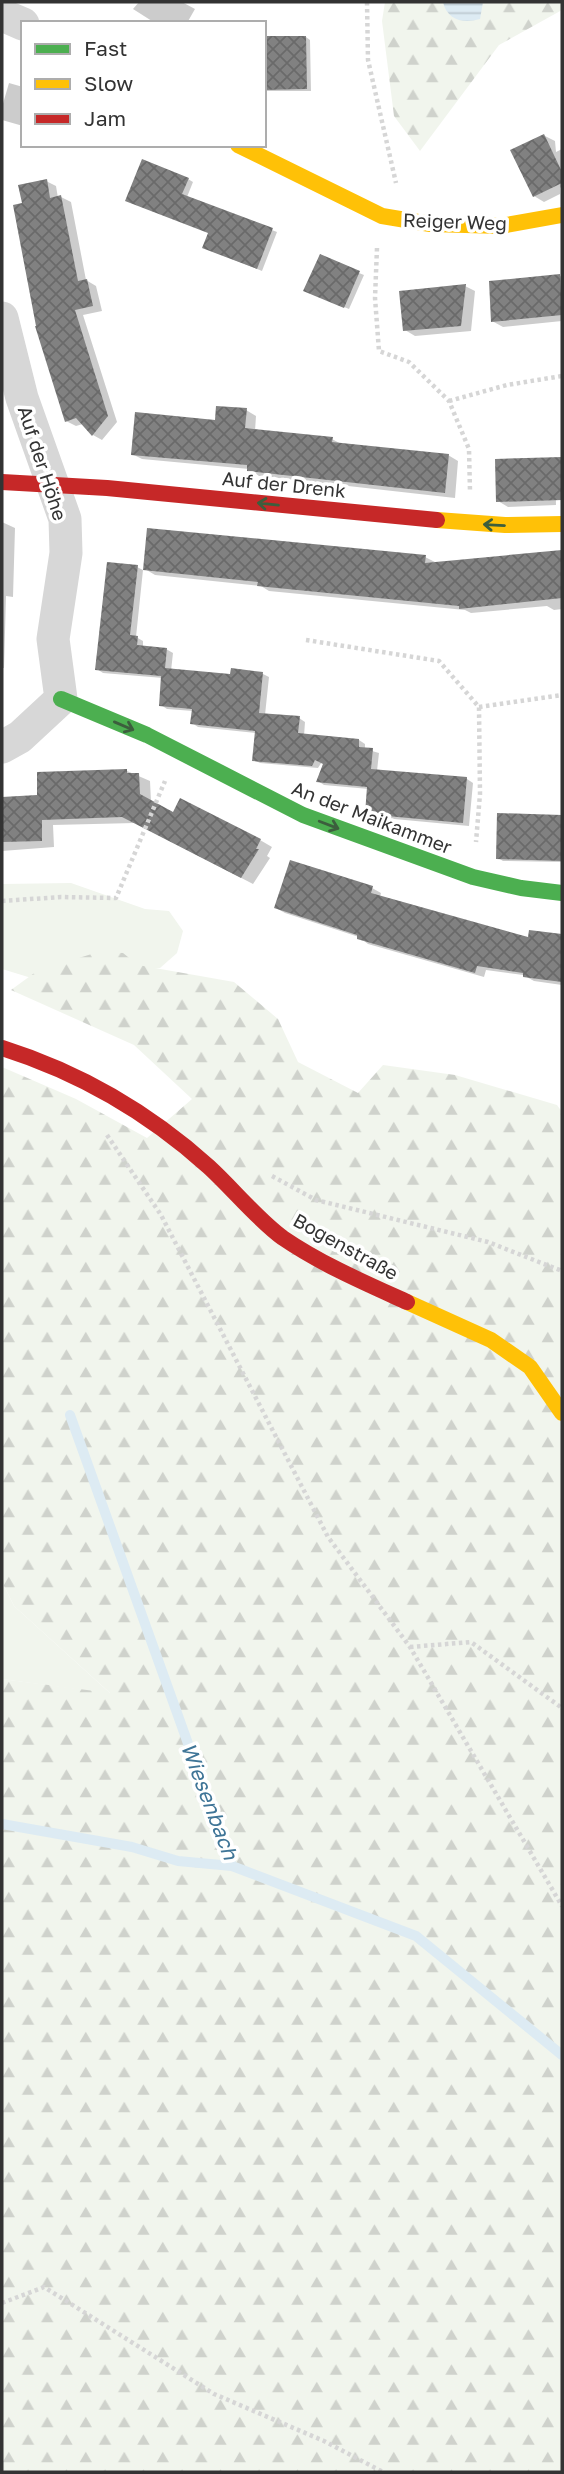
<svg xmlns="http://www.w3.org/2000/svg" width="564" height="2474" font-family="'Golos Text',sans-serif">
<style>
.green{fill:#f1f5ed}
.forest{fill:url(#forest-firs)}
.water{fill:url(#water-rules)}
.shadow{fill:#0003}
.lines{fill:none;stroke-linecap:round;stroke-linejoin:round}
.stream{stroke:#ddebf3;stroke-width:10}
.building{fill:url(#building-cross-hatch)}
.path{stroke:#d6d6d6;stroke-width:4.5;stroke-dasharray:3.5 3.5;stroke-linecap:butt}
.street{stroke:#d7d7d7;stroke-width:33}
.fast{stroke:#4caf50;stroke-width:16}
.slow{stroke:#ffc107;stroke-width:16}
.jam{stroke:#c62828;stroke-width:16}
.oneway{stroke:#3c5e3d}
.labels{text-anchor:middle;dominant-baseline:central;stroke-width:7;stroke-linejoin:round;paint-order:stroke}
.street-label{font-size:19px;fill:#333;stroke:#fff}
.water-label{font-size:21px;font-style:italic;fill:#3f7597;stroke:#fff}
</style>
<defs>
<pattern id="forest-firs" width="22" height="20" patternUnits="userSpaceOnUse" patternTransform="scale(1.75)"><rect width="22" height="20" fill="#f1f5ed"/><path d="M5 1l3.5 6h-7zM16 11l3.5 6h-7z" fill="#cfd2cc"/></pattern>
<pattern id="water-rules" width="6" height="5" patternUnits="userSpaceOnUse" patternTransform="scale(1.75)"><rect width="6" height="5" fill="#ddebf3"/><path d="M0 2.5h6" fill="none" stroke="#becad1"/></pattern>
<pattern id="building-cross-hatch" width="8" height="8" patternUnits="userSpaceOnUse" patternTransform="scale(1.75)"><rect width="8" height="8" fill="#818181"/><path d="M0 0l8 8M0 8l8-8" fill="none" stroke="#6a6a6a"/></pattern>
</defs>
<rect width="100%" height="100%" fill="#fff"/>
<path class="green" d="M71 883 145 909 169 911 183 931 177 953 160 968 38 980 2 969V884Z
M2 1582 14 1606 111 1694 2 1679Z"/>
<path class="forest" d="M385 2H562V10L499 45 420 151 394 116 382 21Z
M98 952 123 953 138 965 234 982 278 1019 298 1062 358 1093 383 1065 455 1075 557 1105 562 1112V2472H2V1679L110 1693 14 1606 2 1582V1067L76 1099 147 1138 192 1099 134 1045 11 990 37 971Z"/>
<path class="water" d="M443 2H483L480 19C463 24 447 20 443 2Z"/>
<path class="shadow" d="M139 2H182L195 9 187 23H155L133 9Z
M306 37 310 40 311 91H264V38Z
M9 83 23 87V126L2 120V107Z
M545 136 555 141 556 152 562 149V186L560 188V194L544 202 534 196 513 151Z
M188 179 193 182 187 197 277 232 262 271 209 250 210 233 132 203Z
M46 181 56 186 58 198 61 197 71 202 86 280 96 286 102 311 83 315 117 422 102 440 93 435 83 424 76 426 66 421 24 204Z
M359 273 364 275 349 309 310 293Z
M560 276 562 277V321L503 327 492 321Z
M465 286 475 291 471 331 415 336 405 330Z
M246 410 256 416 255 431 332 439 343 445 448 455 458 461 455 498 259 476 249 469 142 459 132 454Z
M555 466 556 505 508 507 498 501Z
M2 522 15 528 13 597 6 596 4 668H2Z
M425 557 435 562 562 557V609L554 610 547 606 471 613 465 610 269 591 261 586 155 575 145 569Z
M137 567 143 570 136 637 143 641V647L166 649 173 653 171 671 232 676 263 674 269 677 265 715 299 718 305 722 304 736 359 740 365 744V749L379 753 377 771 467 779 473 783 469 826 373 817 367 813 369 789 324 785 318 781 325 757 318 768 260 763 254 760 256 733 198 727 192 723 193 711 167 709 161 705 163 678 103 673 97 669Z
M127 771 150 781 151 802 174 815 260 840 272 847 267 856 270 858 253 884 135 823 53 825 54 847 2 851V798L39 797Z
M499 815 562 817V862L503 861 498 858Z
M372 888 381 893 380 897 529 939 530 931 562 935V985L534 981 523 975 486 970 484 977 368 944 359 937 285 913 276 908Z"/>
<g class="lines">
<path class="stream" d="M70 1415 232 1866 416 1936 562 2055
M2 1824 132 1847 178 1861 232 1866"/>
</g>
<path class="building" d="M264 36H306L307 89 264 90Z
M544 134 562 172V183L533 197 510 150Z
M142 159 189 178 182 194 273 228 257 269 202 248 208 233 125 201Z
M47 179 50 198 61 195 78 281 87 279 93 306 75 310 108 416 92 436 76 418 65 422 35 326H36L13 205 22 203 18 185Z
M320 254 360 271 344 308 303 291Z
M560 274 562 315 491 322 489 281Z
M466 284 461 326 403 331 399 291Z
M216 406 247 408 245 428 333 437 332 442 449 454 445 493 247 471V465L131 455 135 412 215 420Z
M562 457V500L496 502 495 459Z
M147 528 426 555 425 563 562 550V598L459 609V606L257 586 258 582 143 570Z
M107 562 138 565 130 635 138 636 137 645 167 648 165 668 230 674 231 668 263 672 259 713 300 716 298 733 359 739V747L373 748 371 769 467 777 463 823 365 814 367 787 316 782 323 764 315 760 312 766 252 761 255 731 190 724 192 709 159 706 161 676 95 670Z
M127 769V773H139L140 794 173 812 180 798 261 839 256 849H259L241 878 122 817 42 820V841L2 842V797L37 795V772Z
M497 813 562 815V861L496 859Z
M290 860 373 886 371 893 528 937 529 930 562 934V982L523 977V973L477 966 475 973 357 939V935L274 908Z"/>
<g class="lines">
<path class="path" d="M367 2 368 60 396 183
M377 248 375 298 379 351 409 362 449 401 469 449 470 491
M449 401 507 385 562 376
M306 640 439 661 479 707 480 794 476 842
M479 707 562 695
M2 901 61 897 116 898 165 781
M107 1135 161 1215 328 1537 410 1647 562 1906
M272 1176 316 1200 488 1242 562 1271
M410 1647 471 1642 562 1708
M2 2303 44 2287 214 2394 324 2441 383 2472"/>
<path class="street" d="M2 15 23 24
M2 318 22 398 65 519 66 553 53 639 61 699 20 737 2 747"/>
<path class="fast" d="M61 699 147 735 303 815 473 877 521 888 562 893"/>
<path class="slow" d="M238 145 382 216 430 224 501 226 562 215
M437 520 505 525 562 524
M407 1302 491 1340 530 1367 562 1413"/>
<path class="jam" d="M2 482 107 488 437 520
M2 1048C81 1073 148 1112 209 1167 233 1189 258 1220 283 1238 321 1264 365 1283 407 1302"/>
</g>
<defs><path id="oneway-shaft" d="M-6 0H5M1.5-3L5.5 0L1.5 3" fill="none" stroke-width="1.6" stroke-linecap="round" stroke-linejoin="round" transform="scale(1.75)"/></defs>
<g class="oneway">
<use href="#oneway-shaft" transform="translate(268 504) rotate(-174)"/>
<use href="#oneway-shaft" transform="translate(494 525) rotate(-177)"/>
<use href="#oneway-shaft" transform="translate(124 726) rotate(23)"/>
<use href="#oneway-shaft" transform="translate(329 825) rotate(21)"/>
</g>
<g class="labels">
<g class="street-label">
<text transform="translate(455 221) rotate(2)">Reiger Weg</text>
<text transform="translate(43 463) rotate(72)">Auf der Höhe</text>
<text transform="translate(284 484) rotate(6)">Auf der Drenk</text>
<text transform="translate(372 817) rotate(21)">An der Maikammer</text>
<text transform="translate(346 1246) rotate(29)">Bogenstraße</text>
</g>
<g class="water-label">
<text transform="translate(210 1801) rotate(69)">Wiesenbach</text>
</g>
</g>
<rect width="564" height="2474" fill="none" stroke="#333333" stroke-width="7"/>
<rect x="21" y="21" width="245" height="126" fill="#ffffff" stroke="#adadad" stroke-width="2"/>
<rect x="35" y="44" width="35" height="10" fill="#4caf50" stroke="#adadad" stroke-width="2"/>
<text x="84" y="56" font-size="21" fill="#333333">Fast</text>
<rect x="35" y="79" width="35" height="10" fill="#ffc107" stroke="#adadad" stroke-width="2"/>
<text x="84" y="91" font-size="21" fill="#333333">Slow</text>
<rect x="35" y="114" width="35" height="10" fill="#c62828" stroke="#adadad" stroke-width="2"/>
<text x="84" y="126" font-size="21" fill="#333333">Jam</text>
</svg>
